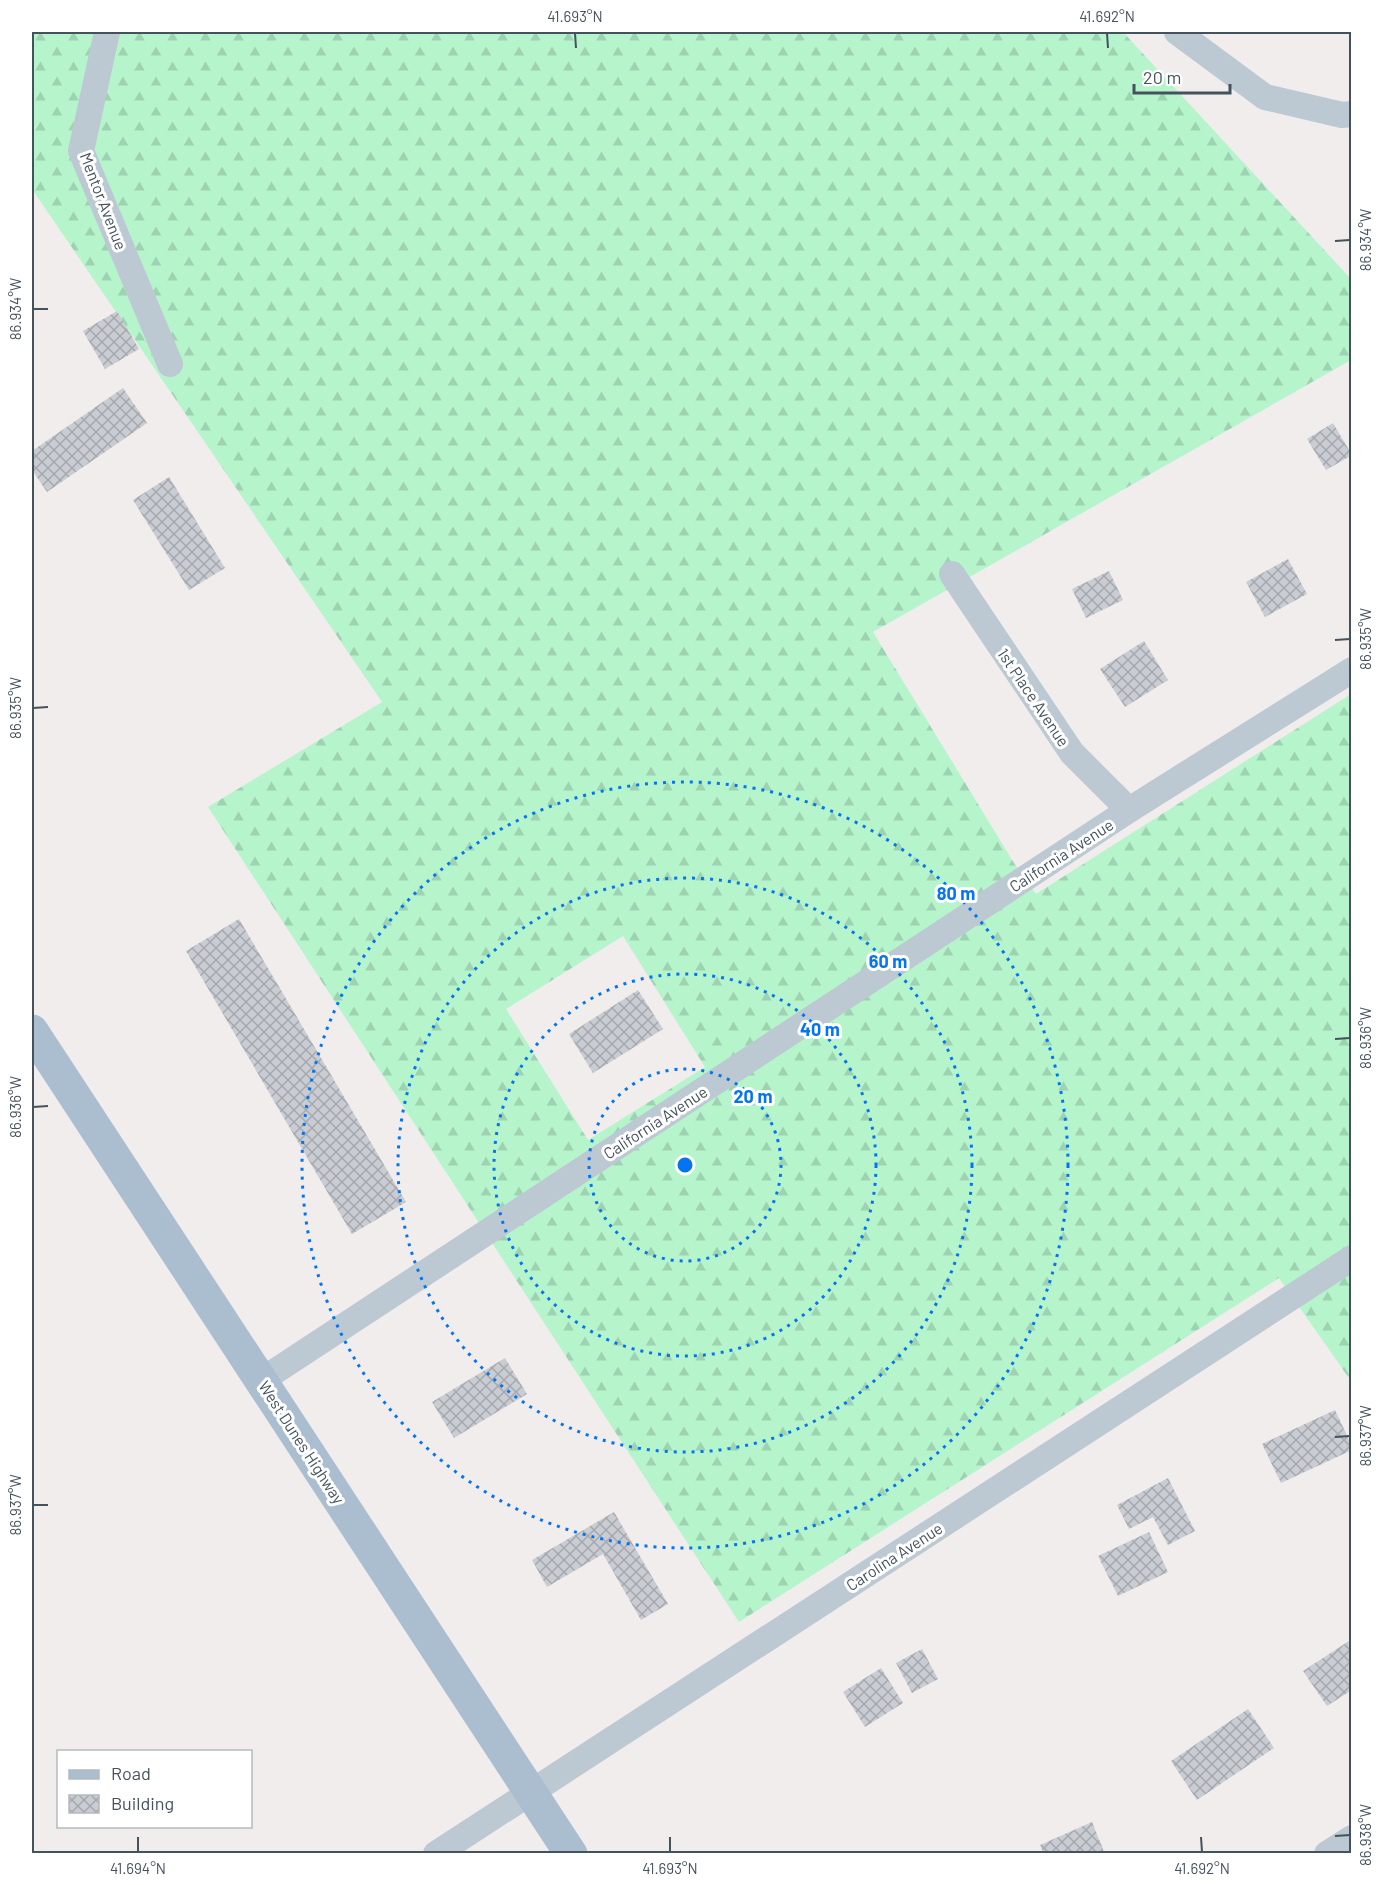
<svg xmlns="http://www.w3.org/2000/svg" width="1383" height="1885" font-family="Barlow,sans-serif">
<style>
.forest{fill:url(#forest-firs);fill-rule:evenodd}
.building{fill:url(#building-cross-hatch)}
.lines{fill:none;stroke-linecap:round;stroke-linejoin:round}
.minor{stroke:#bcc9d2;stroke-width:26}
.primary{stroke:#aabed0;stroke-width:33}
.ticks{fill:none;stroke:#44525d;stroke-width:2}
.ring{fill:none;stroke:#0574f3;stroke-width:3;stroke-dasharray:3 6}
.labels{text-anchor:middle;dominant-baseline:central;stroke-width:6;stroke-linejoin:round;paint-order:stroke}
.street-label{font-size:16px;fill:#44525d;stroke:#fff}
.centre{fill:#0574f3;stroke:#fff;stroke-width:3}
.ring-label{font-size:18px;text-anchor:middle;font-weight:bold;fill:#0574f3;stroke:#fff;stroke-width:6;stroke-linejoin:round;paint-order:stroke}
.neatline{fill:none;stroke:#44525d;stroke-width:2}
.ticks-label{font-size:15px;text-anchor:middle;fill:#44525d}
</style>
<defs>
<pattern id="forest-firs" width="22" height="20" patternUnits="userSpaceOnUse" patternTransform="scale(1.5)"><rect width="22" height="20" fill="#b6f4cc"/><path d="M5 1l3.5 6h-7zM16 11l3.5 6h-7z" fill="#9ed3b2"/></pattern>
<pattern id="building-cross-hatch" width="8" height="8" patternUnits="userSpaceOnUse" patternTransform="scale(1.5)"><rect width="8" height="8" fill="#c9cdd3"/><path d="M0 0l8 8M0 8l8-8" fill="none" stroke="#a5a9ae"/></pattern>
</defs>
<rect width="100%" height="100%" fill="#f1eded"/>
<path class="forest" d="M32 32H1123L1351 279V360L873 632 1014 863 1036 894 1351 694V1381L1279 1278 739 1622 208 807 382 702 32 189ZM623 936 705 1067 588 1140 506 1009Z"/>
<path class="building" d="M117 311 139 349 105 369 83 331Z
M123 388 147 423 47 492 32 470V451Z
M1333 423 1352 455 1326 470 1307 439Z
M169 477 225 568 189 590 133 500Z
M1288 559 1307 594 1265 617 1246 582Z
M1109 571 1123 600 1086 618 1072 589Z
M1144 641 1168 680 1125 707 1100 669Z
M239 919 406 1202 352 1234 186 951Z
M638 990 663 1029 593 1073 569 1034Z
M505 1358 527 1394 454 1438 432 1402Z
M1335 1410 1352 1446V1450L1281 1483 1262 1444Z
M1168 1478 1195 1531 1168 1545 1153 1517 1129 1529 1117 1505Z
M614 1512 668 1604 641 1620 603 1554 547 1587 532 1560Z
M1149 1532 1168 1572 1118 1596 1098 1556Z
M1352 1639V1690L1327 1706 1303 1671Z
M922 1649 938 1679 912 1693 896 1663Z
M881 1668 903 1703 865 1727 843 1692Z
M1248 1709 1274 1748 1197 1800 1171 1761Z
M1092 1822 1105 1854H1044L1040 1845Z"/>
<g class="lines">
<path class="minor" d="M107 32 81 151 170 364
M1177 32 1265 97 1342 115 1352 114
M952 574 1072 753 1129 810
M262 1380 1129 810 1352 670
M436 1854 1352 1258
M1327 1854 1352 1838"/>
<path class="primary" d="M32 1031 571 1854"/>
</g>
<path class="ticks" d="M575 33 576 48M1107 33 1108 48M1335 241 1350 240M33 309H48M1335 640 1350 639M33 708 48 707M1335 1039 1350 1038M33 1107 48 1106M1335 1437 1350 1436M33 1505H48M1335 1836 1350 1835M138 1837V1852M670 1837V1852M1201 1837 1202 1852"/>
<g class="ring">
<circle cx="685" cy="1165" r="96"/>
<circle cx="685" cy="1165" r="191"/>
<circle cx="685" cy="1165" r="287"/>
<circle cx="685" cy="1165" r="383"/>
</g>
<g class="labels">
<g class="street-label">
<text transform="translate(104 201) rotate(69)">Mentor Avenue</text>
<text transform="translate(1034 697) rotate(56)">1st Place Avenue</text>
<text transform="translate(1061 855) rotate(-33)">California Avenue</text>
<text transform="translate(655 1122) rotate(-33)">California Avenue</text>
<text transform="translate(302 1442) rotate(57)">West Dunes Highway</text>
<text transform="translate(894 1556) rotate(-33)">Carolina Avenue</text>
</g>
</g>
<circle cx="685" cy="1165" r="9" class="centre"/>
<g class="ring-label">
<text x="956" y="900">80 m</text>
<text x="888" y="968">60 m</text>
<text x="820" y="1036">40 m</text>
<text x="753" y="1103">20 m</text>
</g>
<rect width="1383" height="1885" fill="none" stroke="#ffffff" stroke-width="66"/>
<rect x="57" y="1750" width="195" height="78" fill="#ffffff" stroke="#b4babe" stroke-width="1.5"/>
<rect x="69" y="1770" width="30" height="9" fill="#aabed0" stroke="#b4babe" stroke-width="1.5"/>
<text x="111" y="1780" font-size="18" fill="#44525d">Road</text>
<rect x="69" y="1795" width="30" height="18" fill="url(#building-cross-hatch)" stroke="#b4babe" stroke-width="1.5"/>
<text x="111" y="1810" font-size="18" fill="#44525d">Building</text>
<path d="M1134 84v9h96v-9" fill="none" stroke="#44525d" stroke-width="3"/>
<text x="1143" y="84" font-size="18" fill="#44525d" stroke="#ffffff" stroke-width="4.5" paint-order="stroke">20 m</text>
<rect x="33" y="33" width="1317" height="1819" class="neatline"/>
<g class="ticks-label">
<text x="575" y="22">41.693°N</text>
<text x="1107" y="22">41.692°N</text>
<text transform="translate(1366 240) rotate(-90)" y="5">86.934°W</text>
<text transform="translate(16 309) rotate(-90)" y="5">86.934°W</text>
<text transform="translate(1366 639) rotate(-90)" y="5">86.935°W</text>
<text transform="translate(16 708) rotate(-90)" y="5">86.935°W</text>
<text transform="translate(1366 1038) rotate(-90)" y="5">86.936°W</text>
<text transform="translate(16 1107) rotate(-90)" y="5">86.936°W</text>
<text transform="translate(1366 1436) rotate(-90)" y="5">86.937°W</text>
<text transform="translate(16 1505) rotate(-90)" y="5">86.937°W</text>
<text transform="translate(1366 1835) rotate(-90)" y="5">86.938°W</text>
<text x="138" y="1874">41.694°N</text>
<text x="670" y="1874">41.693°N</text>
<text x="1202" y="1874">41.692°N</text>
</g>
</svg>
